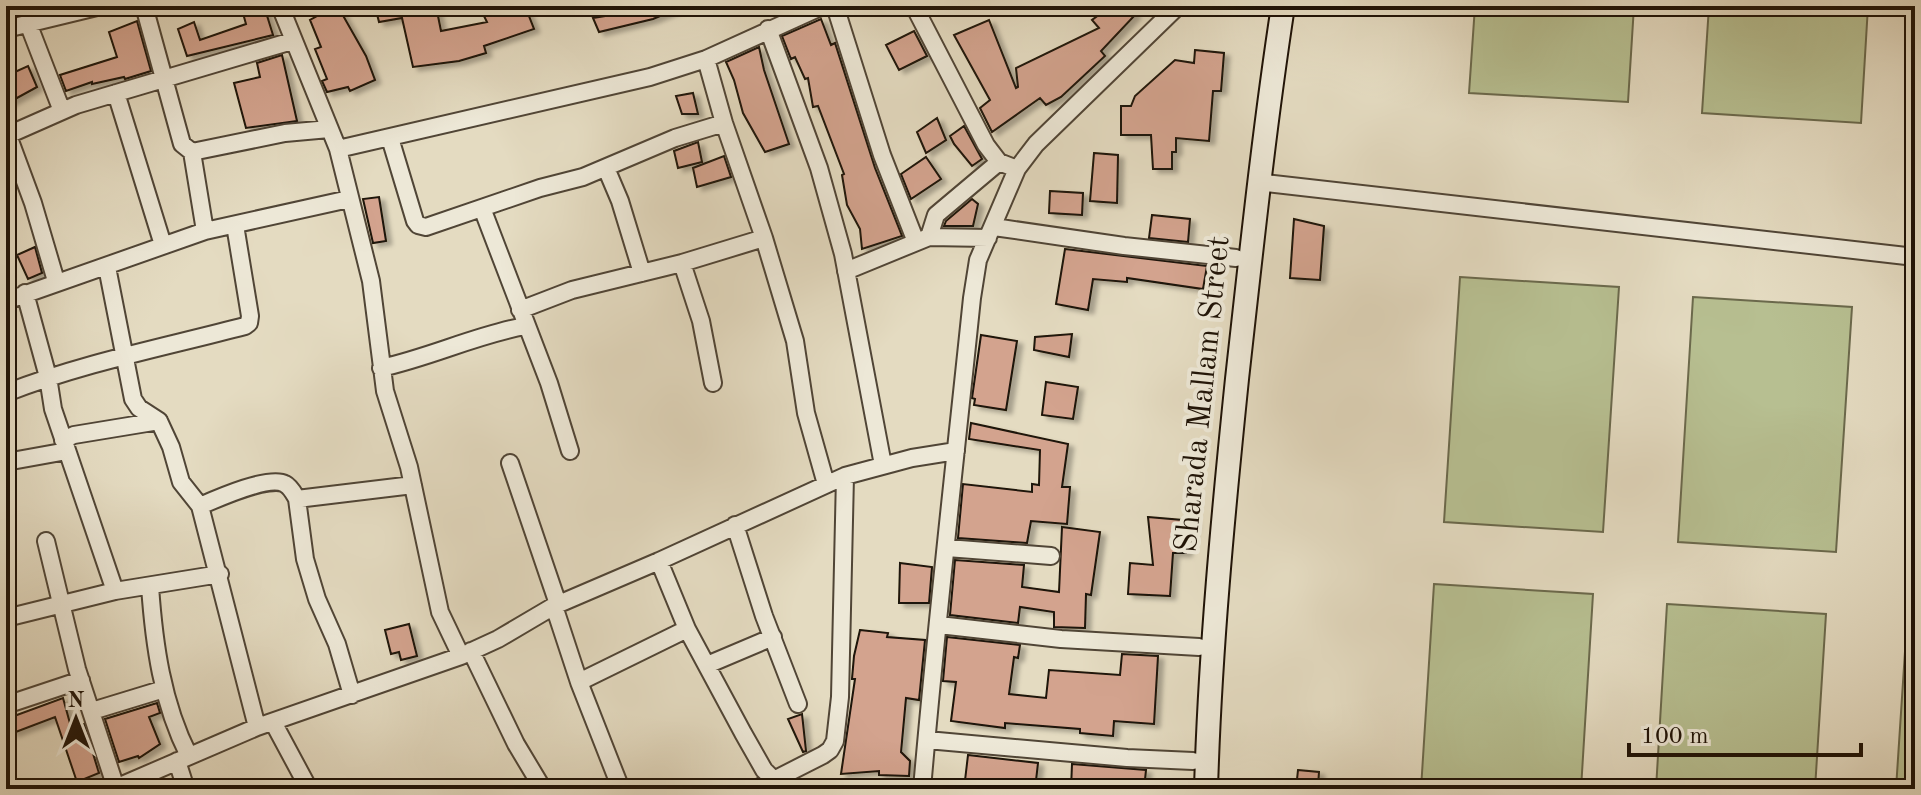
<svg xmlns="http://www.w3.org/2000/svg" width="1921" height="795" font-family="'Old Standard TT',serif">
<style>
.green{fill:#b7bf91;stroke:#6b694c;stroke-width:2}
.building{fill:#d3a38e;stroke:#1f1307;stroke-width:2;filter:url(#shadow)}
.lines{fill:none;stroke-linecap:round;stroke-linejoin:round}
.street-casing{stroke:#504536;stroke-width:20}
.secondary-casing{stroke:#1f1307;stroke-width:26}
.street{stroke:#ede8d7;stroke-width:16}
.secondary{stroke:#ede8d7;stroke-width:22}
.labels{text-anchor:middle;dominant-baseline:central;stroke-width:8;stroke-linejoin:round;paint-order:stroke}
.street-label{font-size:32px;fill:#1f1307;stroke:#ede8d7}
</style>
<defs>
<filter id="shadow"><feDropShadow dx="5.5" dy="3.5" stdDeviation="2" flood-color="#0004"/></filter>
</defs>
<rect width="100%" height="100%" fill="#e4dbc1"/>
<filter id="stains"><feTurbulence type="fractalNoise" baseFrequency=".0025" numOctaves="4"/><feColorMatrix values="0 0 0 0 .2 0 0 0 0 .09 0 0 0 0 .02 0 0 0 .5 -.17"/></filter>
<radialGradient id="worn" r=".72"><stop offset=".6" stop-color="#630" stop-opacity="0"/><stop offset="1" stop-color="#630" stop-opacity=".3"/></radialGradient>
<path class="green" d="M1475 6H1634L1628 102 1469 93Z
M1709 6H1868L1861 123 1702 113Z
M1460 277 1619 287 1603 532 1444 522Z
M1693 297 1852 307 1836 552 1678 542Z
M1434 584 1593 594 1581 789H1421Z
M1667 604 1826 614 1815 789H1656Z
M1907 621 1915 622V789H1896Z"/>
<path class="building" d="M241 6H264L273 35 187 56 178 29 194 22 200 40 246 24Z
M325 6H337L341 12 366 56 375 80 350 91 348 87 327 92 322 81 327 79 315 49 321 47 310 20 317 16 315 10Z
M375 6H436L441 31 487 22 479 6H525L534 29 484 46 486 53 459 61 413 67 402 18 379 22Z
M616 6H684L653 19 599 32 593 18 618 14Z
M1111 6H1127L1135 15 1101 51 1105 56 1061 97 1046 105 1040 98 992 132 980 108 990 100 954 35 989 20 1016 88 1018 87 1016 68 1099 28 1092 20Z
M821 19 831 45 835 43 875 168 902 236 862 249 860 229 847 205 842 175 844 174 818 106 813 107 808 78 805 79 795 57 791 59 782 36Z
M137 21 151 71 125 79 124 77 92 84V82L66 91 60 75 117 57 109 32Z
M914 31 927 56 899 70 886 45Z
M759 47 764 70 789 144 765 152 743 113 734 80 726 62Z
M1195 50 1224 53 1221 91H1213L1209 141 1176 138V152H1172V169H1153L1151 135H1121V106H1131L1135 96 1175 60 1194 63Z
M282 55 297 121 246 128 234 83 260 77 257 63Z
M28 66 37 87 6 104V76Z
M693 93 698 114H682L676 96Z
M937 118 946 140 926 153 917 132Z
M964 126 982 159 972 166 954 144 950 136Z
M698 142 702 162 678 168 674 151Z
M1094 153 1118 155 1117 203 1090 201Z
M724 156 731 177 697 187 693 168Z
M926 157 941 179 911 199 901 174Z
M1050 191 1083 193 1082 215 1049 213Z
M379 197 386 241 373 243 363 199Z
M972 199 978 204 973 226H944L946 221Z
M1152 215 1190 219 1188 242 1149 238Z
M1294 219 1324 226 1320 280 1290 278Z
M35 247 42 273 28 279 17 255Z
M1065 249 1207 266 1203 289 1127 278V282L1093 279 1088 310 1056 304Z
M1072 334 1069 357 1034 350 1035 337Z
M981 335 1017 341 1006 410 974 405 975 399 972 398Z
M1046 382 1078 387 1073 419 1042 415Z
M971 423 1068 444 1062 487H1070L1067 524 1031 521 1027 543 958 538 963 484 1032 492V484L1039 485 1040 450 969 439Z
M1148 517 1194 521 1186 553H1173L1170 596 1128 594 1130 563 1153 565Z
M1062 527 1100 532 1091 595 1086 594 1085 628 1054 627V612L1020 607 1018 623 950 615 955 560 1024 565 1022 587 1059 592Z
M900 563 932 567 929 603H899Z
M409 624 417 656 401 660 399 652 391 654 385 630Z
M860 630 888 633 887 637 925 640 919 700 906 698 901 752 910 761 909 776 879 775V771L841 774 855 679H852L854 656Z
M947 637 1020 645 1018 658 1014 657 1009 694 1046 698 1049 670 1120 675 1122 654 1158 656 1154 724 1114 721 1113 736 1080 733V729L1005 723V728L951 721 956 682 943 681Z
M63 698 71 727 84 724 98 770 99 773 77 782 55 717 13 733 6 722V719Z
M157 703 160 713 149 717 160 744 139 758 138 756 119 762 105 719Z
M802 714 806 751 803 752 788 719Z
M968 755 1038 763 1035 789H964Z
M1072 764 1146 770 1144 789H1071Z
M1298 770 1319 772 1318 786 1296 789Z"/>
<g class="lines">
<g class="street-casing">
<path id="street" d="M144 6 182 144 192 152 205 231
M280 6 338 149 371 281 385 391 409 467 440 612 461 656
M835 6 882 155 916 242
M914 6 986 145 999 162 1017 169
M28 23 62 111
M6 29 101 6
M768 29 819 168 843 254 883 465
M706 59 724 123 764 238 795 341 806 413 826 484
M116 93 163 245
M6 130 33 203 56 281
M8 135 76 105 292 41
M390 138 415 221 418 225 426 227 540 188 583 177 675 138 724 123
M338 149 650 77 706 59 823 6
M192 152 285 133 329 129
M606 168 620 201 642 273
M1257 182 1915 257
M482 208 549 383 570 451
M994 227 1124 246 1236 258
M929 237 936 215 999 162
M682 263 701 321 713 383
M107 267 133 399 139 408 159 421 171 447 181 482 200 506 257 727
M846 271 929 237 988 238
M25 293 48 377 53 409 115 591
M6 301 205 231 349 199
M520 310 572 290 682 263 764 238
M381 368C431 357 476 335 525 326
M6 393C83 363 165 347 245 326L249 323 250 316 235 225
M63 440 74 435 159 421
M6 462 67 451
M510 463 558 604
M297 499 413 485
M200 506C216 499 270 475 285 484 291 487 294 494 297 499L305 559 317 599 337 644 352 695
M735 525 764 616 798 704
M46 541 77 669 116 788
M947 548 1051 556
M659 561 687 629 743 733 764 770 781 787
M150 586C154 644 162 703 189 756
M554 606 579 682 621 789
M6 618 115 591 220 574
M939 625 1061 639 1199 647
M471 651 516 744 543 789
M707 665 773 637
M579 682 687 629
M6 705 81 680
M92 711 164 689
M273 722 309 789
M927 740 1127 758 1193 761
M177 761 186 789
M113 789 257 727 461 656 498 639 554 606 659 561 845 476 912 458 956 451
M756 789 823 755 830 750 835 741 840 697 845 476
M922 789C936 625 955 462 972 298L978 260 1017 169 1036 144 1178 6"/>
</g>
<g class="secondary-casing">
<path id="secondary" d="M1206 789C1210 652 1223 515 1237 379 1251 254 1264 130 1283 6"/>
</g>
<use href="#street" class="street"/>
<use href="#secondary" class="secondary"/>
</g>
<g class="labels">
<g class="street-label">
<text transform="translate(1204 394) rotate(-84)">Sharada Mallam Street</text>
</g>
</g>
<rect width="1921" height="795" fill="none" stroke="#e4dbc1" stroke-width="32"/>
<rect x="8" y="8" width="1905" height="779" fill="none" stroke="#1f1307" stroke-width="4"/>
<rect x="16" y="16" width="1889" height="763" fill="none" stroke="#1f1307" stroke-width="2"/>
<g transform="translate(76 719)" stroke="#ede8d7" stroke-width="6" paint-order="stroke">
<path d="M0-6L14 30L0 20L-14 30Z" fill="#1f1307"/>
<text y="-12" font-size="22" font-weight="bold" text-anchor="middle" fill="#1f1307">N</text>
</g>
<path d="M1629 743v12h232v-12" fill="none" stroke="#1f1307" stroke-width="4"/>
<text x="1641" y="743" font-size="24" fill="#1f1307" stroke="#ede8d7" stroke-width="6" paint-order="stroke">100 m</text>
<rect width="100%" height="100%" filter="url(#stains)"/>
<rect width="100%" height="100%" fill="url(#worn)"/>
</svg>
